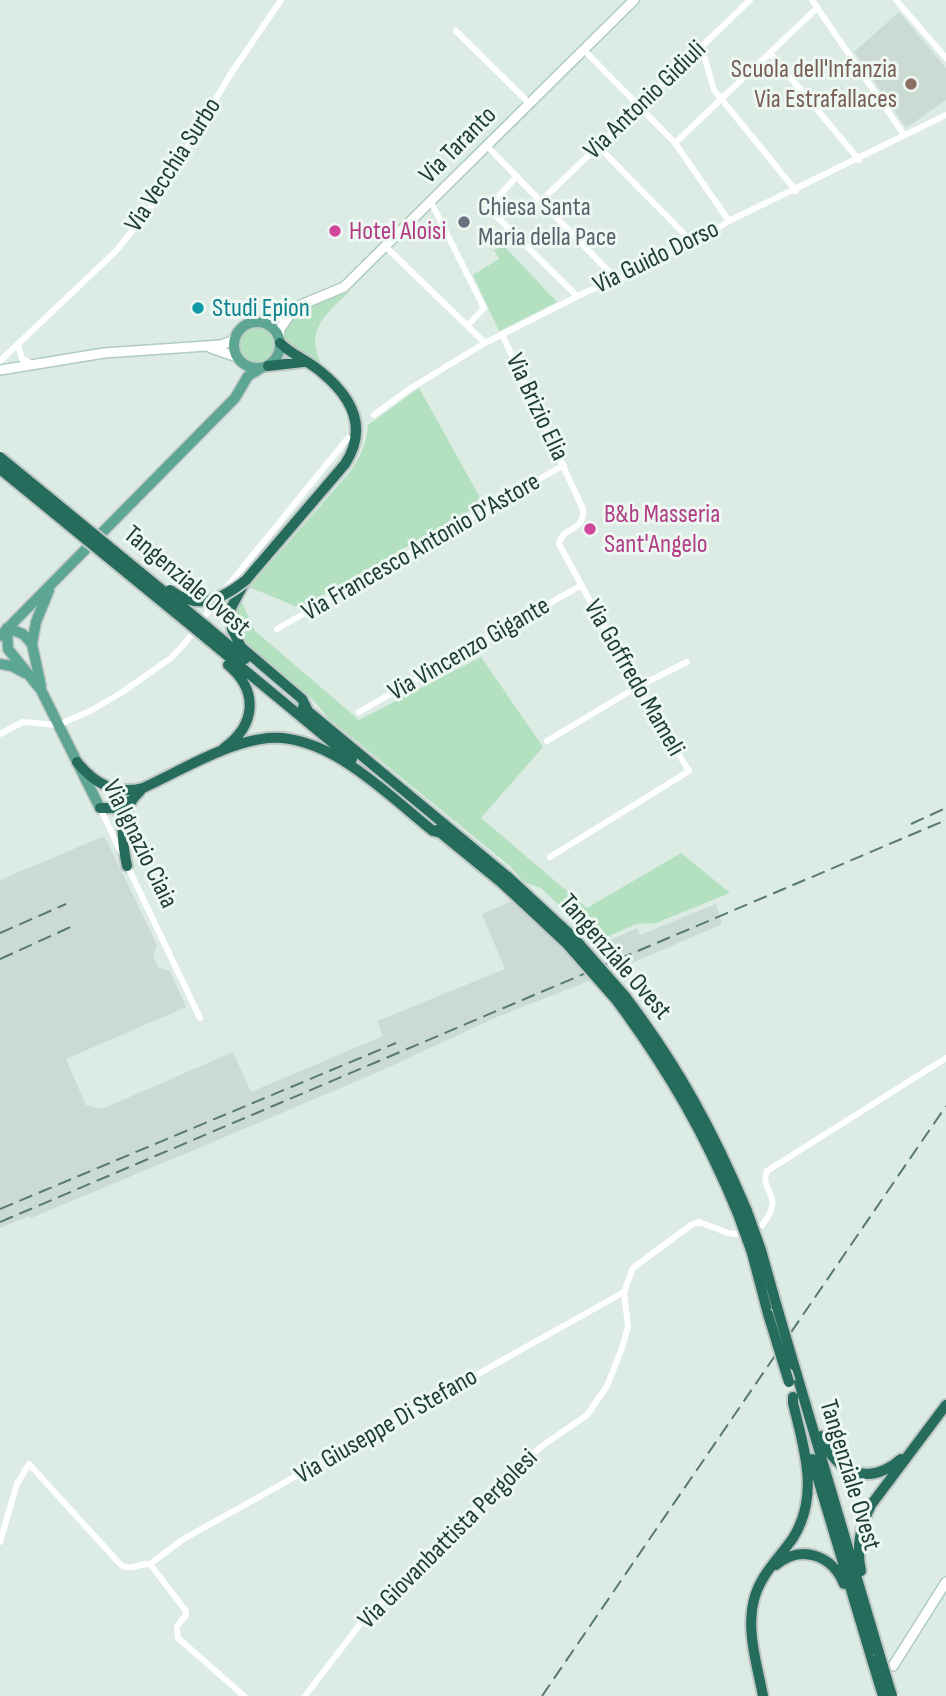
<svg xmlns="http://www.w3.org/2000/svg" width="946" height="1696" font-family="'Sofia Sans Condensed',sans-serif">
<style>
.built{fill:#cbdbd4}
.green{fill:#b3e0bf}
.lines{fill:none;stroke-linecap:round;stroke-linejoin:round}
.secondary-casing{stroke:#afccc1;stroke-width:12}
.primary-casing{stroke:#c0c8c6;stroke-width:13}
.highway-casing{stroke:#c0c8c6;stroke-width:14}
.street{stroke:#fff;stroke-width:6}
.secondary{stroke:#fff;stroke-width:9}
.primary{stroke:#5ca693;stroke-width:10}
.highway{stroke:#266c5d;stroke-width:10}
.rail{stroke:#57796f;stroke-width:2;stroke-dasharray:14 7;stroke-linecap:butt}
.highway-bridge-casing{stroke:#c0c8c6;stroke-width:14;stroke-linecap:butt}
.highway-bridge{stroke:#266c5d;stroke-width:10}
.education-dot{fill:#8d6e63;stroke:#eef8f3;stroke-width:2.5}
.worship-dot{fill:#6b7280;stroke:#eef8f3;stroke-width:2.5}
.hotel-dot{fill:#d1479c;stroke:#eef8f3;stroke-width:2.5}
.culture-dot{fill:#0f9aa8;stroke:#eef8f3;stroke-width:2.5}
.labels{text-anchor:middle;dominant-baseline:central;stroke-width:6;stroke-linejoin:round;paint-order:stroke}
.education-label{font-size:26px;fill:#785e54;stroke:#eef8f3;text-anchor:end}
.street-label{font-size:26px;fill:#1d3c34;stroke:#eef8f3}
.worship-label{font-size:26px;fill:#5b616d;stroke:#eef8f3;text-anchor:start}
.hotel-label{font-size:26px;fill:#b23c85;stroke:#eef8f3;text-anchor:start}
.culture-label{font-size:26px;fill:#0d838f;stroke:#eef8f3;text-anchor:start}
</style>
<rect width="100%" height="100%" fill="#ddebe5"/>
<path class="built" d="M899 12 946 68V100L906 128 854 52Z
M102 837 106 839 157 945 153 955 158 967 170 971 186 1007 66 1059 86 1105 102 1109 233 1052 251 1092 383 1036 377 1021 505 969 482 914 512 901 571 957 637 928 640 935 716 904 722 924 614 971 497 1017 376 1073 225 1137 31 1218 29 1216 0 1228V880Z"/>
<path class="green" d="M503 245 557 302 499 331 473 275 499 259 494 250Z
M350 291C328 312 304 330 321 363L300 354 286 344 284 329 294 314 299 311Z
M238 345a18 18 0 1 1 36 0a18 18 0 1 1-36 0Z
M419 388 483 503 300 608 249 587 350 472C360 457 367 444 368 425Z
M240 599 255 631 359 720 481 657 543 747 481 818 587 908 681 853 730 893 656 923 636 924 600 940H594L588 938 566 912 541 888 524 882 510 866 328 718C322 711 317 704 310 697 291 677 241 652 236 625 234 616 237 607 240 599Z"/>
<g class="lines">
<g class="secondary-casing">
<path id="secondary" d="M258 322 276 318 291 309 344 287 634 0
M279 339 280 329 291 313
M211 348 237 357
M0 370 104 353 221 345 232 341 236 335
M893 1666 946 1582"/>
</g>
<g class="primary-casing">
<path id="primary" d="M234 345a23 23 0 1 1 46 0a23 23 0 1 1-46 0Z
M7 628 8 649 41 690 100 808
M7 628 23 634 32 644
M0 636 235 398 248 376 261 368
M0 664 12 666 25 673
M41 686 32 644 36 622 49 590"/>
</g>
<g class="highway-casing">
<path id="highway" d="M280 343C292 355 307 360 320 371 351 396 369 427 345 464L246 580 231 608 232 629 241 647 302 699 308 711
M268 366 303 362
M206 626 245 659
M200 633 352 759
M303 707 508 877
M224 748C256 725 259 691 228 665
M77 762C95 784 115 795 143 788 182 770 225 743 268 738 329 733 389 796 433 831L441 833
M100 808H117L130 801
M437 830 503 884
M127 866C121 837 118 811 141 790
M625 996C678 1066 713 1130 747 1211
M617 1001C668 1070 705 1134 738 1214
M761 1250 777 1307
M752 1253 768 1314
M794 1365 879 1653
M821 1436C836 1473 869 1487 901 1459
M812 1459 872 1660
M776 1565C801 1544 832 1555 844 1584
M861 1571C856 1547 860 1527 871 1505L946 1405
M763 1696C757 1664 745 1628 755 1596 762 1573 780 1557 793 1538 820 1495 804 1449 793 1403V1397"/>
</g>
<path class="street" d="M812 0 904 135
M896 0 946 58
M456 31 529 103
M701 45 714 90 796 191
M584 50 675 143 729 221
M770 53 859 160
M675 143 817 8
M597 145 693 243
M487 146 617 280
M517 176 491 205V211L577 296
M541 201 750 0
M431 202 484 308 468 325
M386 247 485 343
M502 334 583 509C585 533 563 525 559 544L637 687 689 771 550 857
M18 344 22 359 33 364
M0 361 116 251 155 202 230 75 281 0
M374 415 411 388 485 343 588 291 617 280 693 243 729 221 946 115
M223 592 348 438
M277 629 564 465
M359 712 580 586
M0 734 23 722 58 725 90 711 121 693 171 658 185 643 217 600
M547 741 637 687 687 662
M100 808 121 852
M127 865 200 1018
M762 1225C787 1195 758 1191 767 1171L946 1058
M0 1542 17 1484 29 1464 120 1564C130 1572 138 1563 150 1564L186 1611V1615L177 1626 178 1638 244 1696
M150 1564 182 1540 624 1292
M305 1696 364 1619 456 1534 487 1493 542 1446 587 1415 607 1386 622 1348 628 1327 624 1292 633 1268 691 1225 699 1222 728 1233 736 1234"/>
<use href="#secondary" class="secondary"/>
<use href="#primary" class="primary"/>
<use href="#highway" class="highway"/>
<path class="rail" d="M911 824 946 808
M0 933 66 904
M0 959 75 925
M0 1209 396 1043
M0 1222 946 820
M542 1696 946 1106"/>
<g class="highway-bridge-casing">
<path id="highway-bridge" d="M0 457 206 626
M0 469 200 633
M170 590C198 611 221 600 246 580
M508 877 575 939 625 996
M503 884 566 943 617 1001
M747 1211 761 1250
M738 1214 752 1253
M777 1307 794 1365
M768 1314 789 1382
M879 1653 892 1696
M872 1660 883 1696"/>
</g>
<use href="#highway-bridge" class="highway-bridge"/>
</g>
<circle class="education-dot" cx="911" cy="84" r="7"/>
<circle class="worship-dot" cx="464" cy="222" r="7"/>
<g class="hotel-dot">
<circle cx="335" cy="231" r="7"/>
<circle cx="590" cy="529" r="7"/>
</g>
<circle class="culture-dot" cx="198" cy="308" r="7"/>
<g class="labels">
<g class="education-label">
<text x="897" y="69">Scuola dell'Infanzia<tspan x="897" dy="30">Via Estrafallaces</tspan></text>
</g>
<g class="street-label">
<text transform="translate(645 100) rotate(-44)">Via Antonio Gidiuli</text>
<text transform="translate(458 145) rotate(-45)">Via Taranto</text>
<text transform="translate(173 165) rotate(-57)">Via Vecchia Surbo</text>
<text transform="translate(656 257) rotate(-26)">Via Guido Dorso</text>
<text transform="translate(537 407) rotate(65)">Via Brizio Elia</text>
<text transform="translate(421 547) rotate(-30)">Via Francesco Antonio D'Astore</text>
<text transform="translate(187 581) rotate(40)">Tangenziale Ovest</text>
<text transform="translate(469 649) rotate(-30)">Via Vincenzo Gigante</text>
<text transform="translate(634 678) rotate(60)">Via Goffredo Mameli</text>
<text transform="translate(140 844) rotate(64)">Via Ignazio Ciaia</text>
<text transform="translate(615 957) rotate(49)">Tangenziale Ovest</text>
<text transform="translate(386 1426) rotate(-30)">Via Giuseppe Di Stefano</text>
<text transform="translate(850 1475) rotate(73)">Tangenziale Ovest</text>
<text transform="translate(448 1539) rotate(-45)">Via Giovanbattista Pergolesi</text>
</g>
<g class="worship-label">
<text x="478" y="207">Chiesa Santa<tspan x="478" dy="30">Maria della Pace</tspan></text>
</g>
<g class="hotel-label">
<text x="349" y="231">Hotel Aloisi</text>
<text x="604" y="514">B&amp;b Masseria<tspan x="604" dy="30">Sant'Angelo</tspan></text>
</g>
<g class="culture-label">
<text x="212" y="308">Studi Epion</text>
</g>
</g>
</svg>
